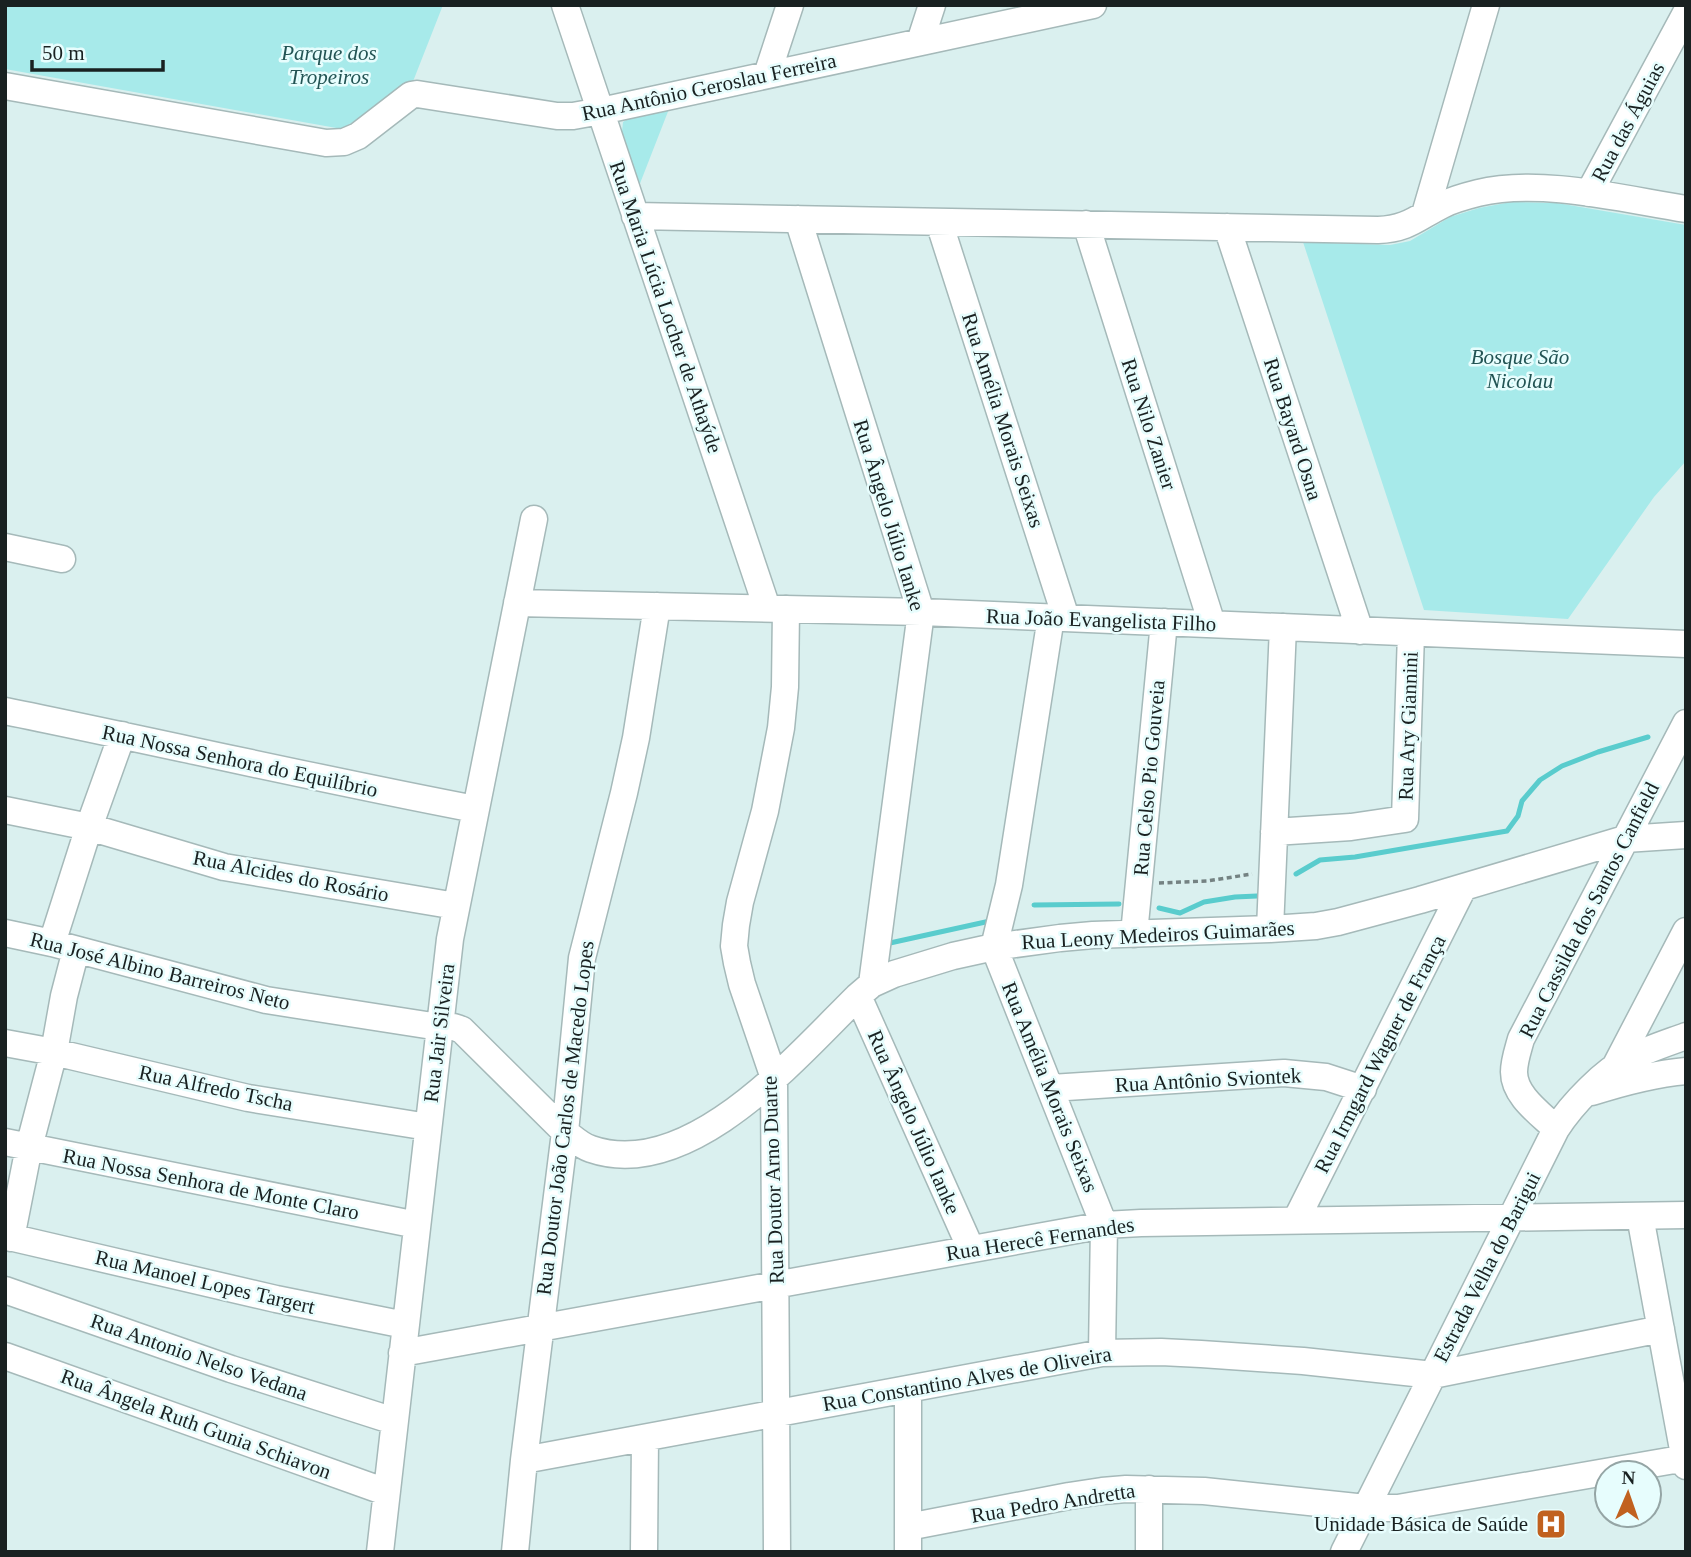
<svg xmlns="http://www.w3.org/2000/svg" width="1691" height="1557" font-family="'Times New Roman',serif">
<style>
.green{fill:#a7eaea}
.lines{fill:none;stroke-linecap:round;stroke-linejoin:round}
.stream{stroke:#59cccd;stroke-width:5}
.minor-casing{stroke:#a5b9b9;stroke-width:29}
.path{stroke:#748282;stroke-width:3.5;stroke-dasharray:5 3.5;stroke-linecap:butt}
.minor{stroke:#fff;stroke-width:26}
.labels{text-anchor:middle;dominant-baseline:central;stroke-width:5;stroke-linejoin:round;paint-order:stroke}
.park-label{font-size:21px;font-style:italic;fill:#225454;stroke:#e7fdfd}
.street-label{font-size:21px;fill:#192121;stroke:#e7fdfd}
.poi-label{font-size:21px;fill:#192121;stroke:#e7fdfd;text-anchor:end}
</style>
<rect width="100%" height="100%" fill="#daf0ef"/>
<path class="green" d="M5 5H443L412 84 342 129 5 69Z
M669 109 639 186 622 132 623 122 629 118Z
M1511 202 1557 203 1686 225V461L1654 497 1568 619 1424 610 1303 242 1390 245 1410 241 1450 217 1479 208Z"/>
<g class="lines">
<path class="stream" d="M1296 874 1320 860 1355 857 1507 831 1518 816 1522 801 1540 780 1562 766 1598 752 1648 737
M1034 905 1119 904
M1159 908 1180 913 1204 902 1235 897 1257 896
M890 943 990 921"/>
<g class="minor-casing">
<path id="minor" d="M565 5 767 608
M920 42 932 5
M767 75 790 5
M5 86 326 143 344 142 358 136 411 95 417 94 557 116H573L601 111 1093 5
M1589 193 1686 13
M1425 214 1486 5
M635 216 1378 230C1408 229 1418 217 1442 205 1454 199 1466 196 1478 193 1541 178 1622 199 1686 209
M798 219 921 612 872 984
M939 222 1066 618
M1086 224 1212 624
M1227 227 1360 631
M5 547 62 559
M517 603 921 612 1686 644
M1051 617 1009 885 994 947 1104 1225 1102 1353
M5 711C162 743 318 779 475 809
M5 810 89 827 224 867 456 906
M1274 832 1351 827 1405 819 1411 633
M1270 929 1283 627
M5 933 52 943 266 1000 439 1027C448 1025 454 1026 462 1030L565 1132C573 1138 581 1146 591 1149 689 1183 797 1056 858 996L872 984 894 974 953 956 994 947 1060 938 1093 935 1270 929 1316 926 1338 922 1420 900 1625 839 1686 835
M1134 934 1164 622
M52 943 89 827 122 735
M858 996 971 1249
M5 1043 54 1052 248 1098 428 1127
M1615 1067 1686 931
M1051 1088 1284 1073 1326 1077 1363 1089
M1592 1092C1623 1082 1653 1074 1686 1071
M1556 1129C1541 1114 1514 1096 1514 1072 1514 1061 1518 1050 1521 1039L1686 723
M5 1142 417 1225
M1640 1216 1686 1466
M1296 1220 1463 888
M5 1236 276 1299 405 1325
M11 1238 29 1147 54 1052 64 996 76 950
M5 1290 231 1369 394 1421
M402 1353 1104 1225 1141 1223 1686 1215
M5 1356 386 1492
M908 1389V1552
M524 1460 1102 1353 1161 1352 1201 1354 1303 1361 1433 1375 1661 1329
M908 1527 1069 1496 1102 1491 1126 1489 1204 1491 1366 1508H1398L1686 1458
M380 1552 450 939 534 519
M515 1552 524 1460 565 1132 582 958 624 793 636 738 657 606
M644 1552 645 1438
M777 1552 774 1078 742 984 737 963 734 946 736 925 740 902 765 811 781 728 785 687 786 609
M1149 1552V1489
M1344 1552 1556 1129C1572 1104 1604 1071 1630 1058 1648 1049 1667 1043 1686 1036"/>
</g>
<path class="path" d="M1159 883 1207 881 1252 874"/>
<use href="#minor" class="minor"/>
</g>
<defs>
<g id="hospital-square" transform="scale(1.575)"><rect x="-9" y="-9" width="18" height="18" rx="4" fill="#c1611f" stroke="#e7fdfd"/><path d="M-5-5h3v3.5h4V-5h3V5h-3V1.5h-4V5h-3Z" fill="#fff"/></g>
</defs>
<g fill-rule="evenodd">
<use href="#hospital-square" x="1551" y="1524"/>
</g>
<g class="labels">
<g class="park-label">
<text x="329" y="53">Parque dos<tspan x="329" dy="24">Tropeiros</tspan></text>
<text x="1520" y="357">Bosque São<tspan x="1520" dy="24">Nicolau</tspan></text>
</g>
<g class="street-label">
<text transform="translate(709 87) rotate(-12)">Rua Antônio Geroslau Ferreira</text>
<text transform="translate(1628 122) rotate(-62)">Rua das Águias</text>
<text transform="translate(666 307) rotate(71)">Rua Maria Lúcia Locher de Athaýde</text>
<text transform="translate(1003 420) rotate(72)">Rua Amélia Morais Seixas</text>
<text transform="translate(1149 424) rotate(72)">Rua Nilo Zanier</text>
<text transform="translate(1293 429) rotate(72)">Rua Bayard Osna</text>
<text transform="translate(889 515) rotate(73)">Rua Ângelo Júlio Ianke</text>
<text transform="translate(1101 620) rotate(2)">Rua João Evangelista Filho</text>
<text transform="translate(1408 726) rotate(-88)">Rua Ary Giannini</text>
<text transform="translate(240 761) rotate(12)">Rua Nossa Senhora do Equilíbrio</text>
<text transform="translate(1149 778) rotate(-85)">Rua Celso Pio Gouveia</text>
<text transform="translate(291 876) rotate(11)">Rua Alcides do Rosário</text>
<text transform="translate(1589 910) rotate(-63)">Rua Cassilda dos Santos Canfield</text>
<text transform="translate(1158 935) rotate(-3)">Rua Leony Medeiros Guimarães</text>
<text transform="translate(160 971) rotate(14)">Rua José Albino Barreiros Neto</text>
<text transform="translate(439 1033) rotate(-83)">Rua Jair Silveira</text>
<text transform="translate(1380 1054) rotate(-63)">Rua Irmgard Wagner de França</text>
<text transform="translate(1208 1080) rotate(-3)">Rua Antônio Sviontek</text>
<text transform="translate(1050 1087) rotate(68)">Rua Amélia Morais Seixas</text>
<text transform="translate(216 1088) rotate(12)">Rua Alfredo Tscha</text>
<text transform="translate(565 1118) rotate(-83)">Rua Doutor João Carlos de Macedo Lopes</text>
<text transform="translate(914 1122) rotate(66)">Rua Ângelo Júlio Ianke</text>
<text transform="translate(773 1180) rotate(-92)">Rua Doutor Arno Duarte</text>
<text transform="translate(211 1184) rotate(11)">Rua Nossa Senhora de Monte Claro</text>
<text transform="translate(1040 1239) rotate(-9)">Rua Herecê Fernandes</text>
<text transform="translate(1487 1267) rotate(-63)">Estrada Velha do Barigui</text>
<text transform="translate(205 1282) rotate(13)">Rua Manoel Lopes Targert</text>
<text transform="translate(199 1357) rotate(19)">Rua Antonio Nelso Vedana</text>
<text transform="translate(967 1379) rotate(-10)">Rua Constantino Alves de Oliveira</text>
<text transform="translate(196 1424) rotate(20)">Rua Ângela Ruth Gunia Schiavon</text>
<text transform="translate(1053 1503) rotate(-9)">Rua Pedro Andretta</text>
</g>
<g class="poi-label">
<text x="1528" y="1524">Unidade Básica de Saúde</text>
</g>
</g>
<rect width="1691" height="1557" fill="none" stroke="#192121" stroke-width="14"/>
<g transform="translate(1628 1494) rotate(2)"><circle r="33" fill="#e7fdfd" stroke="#95a5a5" stroke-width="2"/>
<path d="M0-5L12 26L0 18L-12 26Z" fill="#c1611f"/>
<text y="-10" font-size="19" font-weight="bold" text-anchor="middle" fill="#192121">N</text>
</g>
<path d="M32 60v10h131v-10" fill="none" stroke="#192121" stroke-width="3.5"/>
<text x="42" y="60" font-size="21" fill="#192121" stroke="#e7fdfd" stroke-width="5" paint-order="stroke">50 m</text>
</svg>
